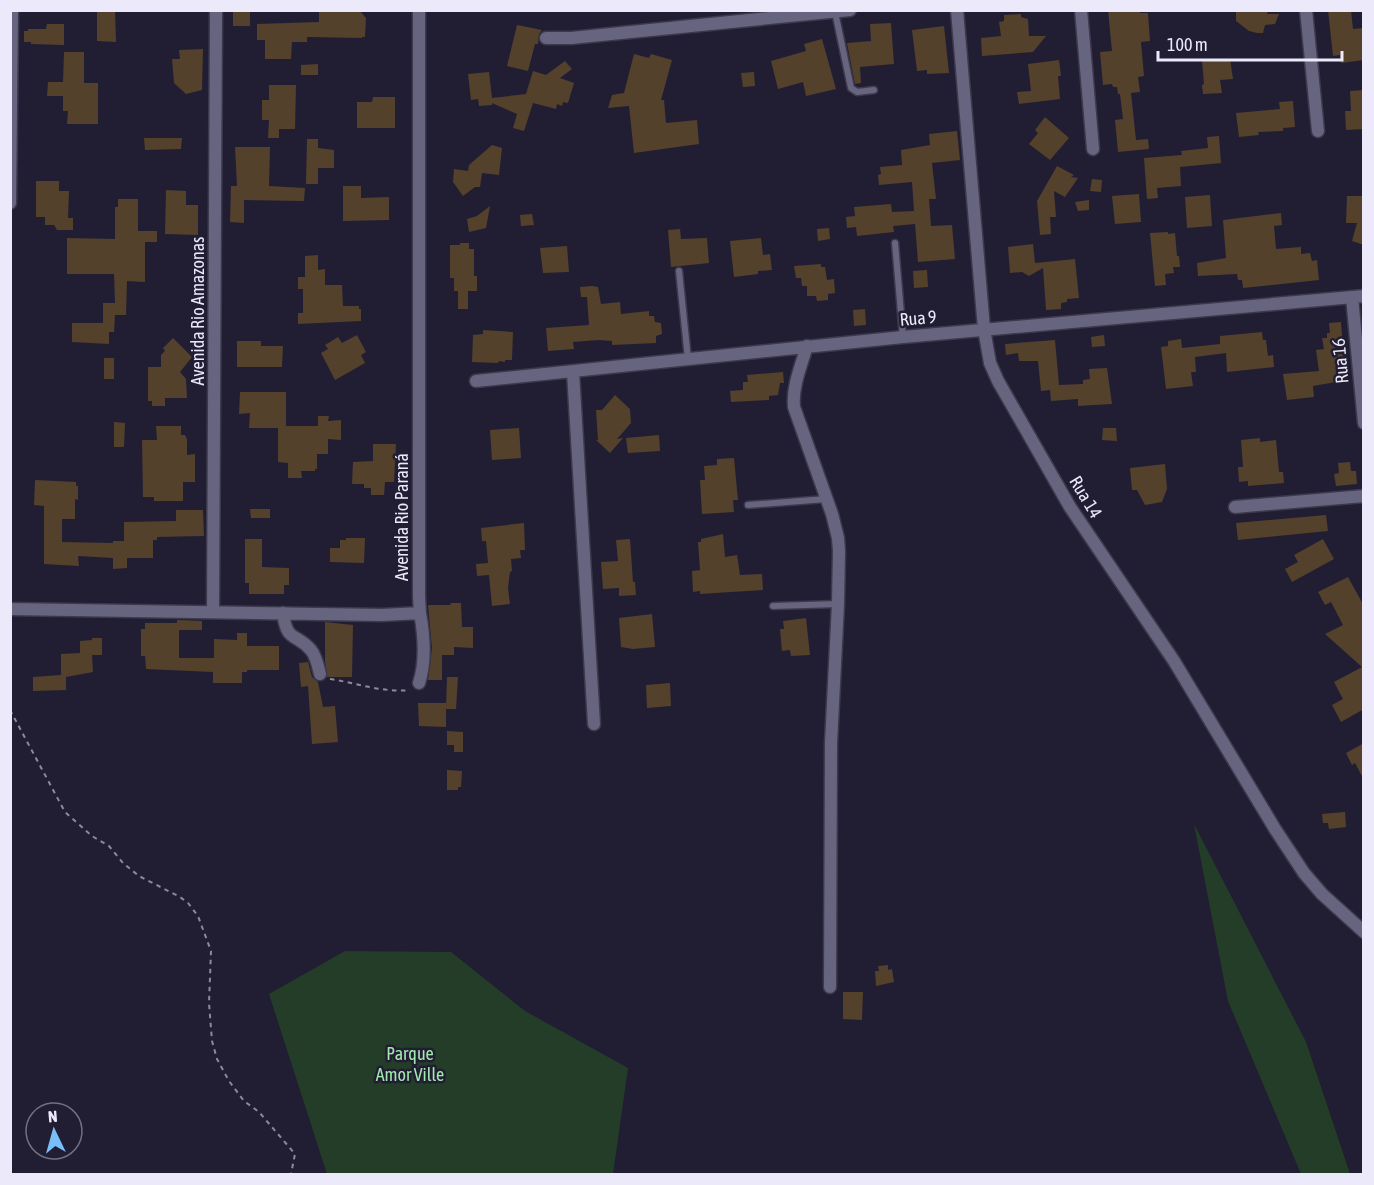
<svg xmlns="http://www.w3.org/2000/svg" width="1374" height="1185" font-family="'Asap Condensed',sans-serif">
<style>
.green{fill:#233d28}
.building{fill:#53412c}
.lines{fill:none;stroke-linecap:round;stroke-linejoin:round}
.service-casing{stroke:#3c394c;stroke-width:9}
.minor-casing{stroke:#3c394c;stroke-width:15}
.path{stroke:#8c8a9c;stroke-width:2;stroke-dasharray:4.5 4.5;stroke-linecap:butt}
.service{stroke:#67647f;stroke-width:6}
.minor{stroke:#67647f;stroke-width:12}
.labels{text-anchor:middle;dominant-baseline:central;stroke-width:5;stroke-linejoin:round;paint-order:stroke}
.street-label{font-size:18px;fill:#eceafa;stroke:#211e34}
.park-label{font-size:18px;fill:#a3e9af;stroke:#211e34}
</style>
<rect width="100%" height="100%" fill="#211e34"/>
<path class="green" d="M1194 824 1306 1042 1350 1174H1301L1228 1001Z
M345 951 451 952 525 1011 628 1068 613 1174H327L269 994Z"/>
<path class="building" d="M97 10H115L116 42 97 41Z
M233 10H250V26H233Z
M319 10H359L366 18 365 37H362V38L307 37V42H292L291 59H265V40H257V24L319 22Z
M1108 10H1139L1140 13H1148L1150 41 1141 42 1144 76 1138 77 1140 92 1131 93 1136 140 1148 139 1149 149 1118 152 1115 120 1123 119 1120 94H1118L1117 87H1113L1112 84 1103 85 1100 52 1112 51Z
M1236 10H1268L1267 14H1279L1275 24 1265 25 1263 33H1257L1249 31 1236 21Z
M1328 10H1351L1353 29 1364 28V60L1341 63 1340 55 1333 56Z
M1021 14V17L1028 19 1029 36H1046L1033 52 982 56 981 38 1001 36 999 22 1004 21V15Z
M891 23 894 64 860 67 861 83 855 84 847 43 871 41 870 24Z
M47 24H64V45L31 44V42H24V31H28V29H46Z
M517 25 542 30 539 34 538 44H535L528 71 507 66Z
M944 26 949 73 927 74V70L917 71 912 30Z
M822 39 836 89 806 96 803 82 778 89 771 61 806 51 804 44Z
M203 49 202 90 186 94 174 83 172 59H180L179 50Z
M64 52H84V83H98V124H67L68 111H63V96H47L48 82H63Z
M634 54 649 58 651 54 672 60 661 100H664L666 123 697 120 699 144 634 153 629 106 608 108 612 95 624 93Z
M1222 59H1230L1233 79 1220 80 1222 93 1203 94 1202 85 1204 84 1202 60Z
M1059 60 1061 76H1058L1060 99 1019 104 1017 92 1031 91 1028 64Z
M565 61 572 69 560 78 574 83 568 103 563 102 562 106 557 104 556 109 533 103 524 131 513 128 517 114 492 103V105L479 106 478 99 471 100 468 74 489 72 492 98 526 94 533 71 546 75Z
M318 64V75H301V65Z
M754 72 755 86 743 87 741 73Z
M269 85H296L295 129H279V138H268L269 120H262V100H269Z
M1364 90V129L1346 130 1345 111H1351L1350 91Z
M373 97H395V128H357V102H372Z
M1293 101 1295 127 1283 128V131L1258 132 1259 135 1239 137 1236 113 1280 109 1279 102Z
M1045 117 1069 138 1050 160 1029 144 1038 133 1035 130Z
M957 131 960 160 932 163 936 199H929L931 226 952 225 955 259 918 262 915 224 893 226 894 232 857 236 856 227 847 228 846 217 855 216 854 207 891 204 892 212 914 211 912 182 879 185 878 175 881 174 880 167 902 165 901 150 930 145 929 134Z
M1219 136 1221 163 1180 167 1181 186 1157 188 1158 198 1147 199 1144 158 1182 155 1181 151 1208 148 1207 137Z
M144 138H182L181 149 145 150Z
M307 139H318V148L334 150V168H318V184H306Z
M492 145 502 148 499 175 482 173 480 187H475L463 196 453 182 454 169 468 171 469 165Z
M235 147H270L269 186 305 188 304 201 244 200V223L230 222 231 186H237Z
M1057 166 1074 175 1071 177 1078 178 1065 197 1054 191 1056 217H1050L1051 234 1040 235 1037 201Z
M1092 179 1102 180 1101 192 1090 191Z
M36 181H59V191H69L68 218H73V230H57L54 225H45V217H36Z
M343 186H361V198L389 197V220L343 221Z
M166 190 186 191V205H198V235L165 234Z
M1139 194 1141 222 1115 224 1112 196Z
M1210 195 1212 226 1187 228 1185 197Z
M1347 196H1364V245L1352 241 1357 223H1346Z
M118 199H138V231H157V242H145V282L127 281 126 315H115L114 332H109V344L72 342V323H103V303H115L114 274H67V238L115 239V207H118Z
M1089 200V210L1078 211 1075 202Z
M490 206 486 228 469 232 467 219 477 216Z
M1281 213 1282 225 1274 226 1276 249 1301 247V254L1310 253 1312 261 1317 260 1319 280 1243 288 1242 280H1238L1237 274 1198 276 1197 263 1226 258 1223 220Z
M532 214 534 225 521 226 520 215Z
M829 228 830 239 818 241 817 229Z
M680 229 681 239 707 238 709 263 671 267 668 230Z
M1168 232V234L1175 233 1177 256H1179L1180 267H1173L1174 273 1165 274 1166 285 1155 286 1150 233Z
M761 238 763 255 770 254 772 270 758 271V274L734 277 730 241Z
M460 243H469V249H474V276H477V291H468V309H458V291H454V278H450V245H460Z
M1033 244 1035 263 1075 259 1079 298 1067 299V302L1061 303V309L1046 310 1043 268 1029 276 1022 272 1010 273 1008 247Z
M567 246 569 272 543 273 540 248Z
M318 255V270L325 269V285H342L343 306H359V309H361V321L298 324V313H303V289H298V277H305V256Z
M821 264V267H825L827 280 834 279 835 293 828 294V300L817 301 816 296H807V286H802L801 278H796L794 266Z
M927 270 928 287 914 288 913 271Z
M592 286 598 287 601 304 620 302 621 314 649 311V316H654L655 322 661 323 662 334 656 336V343L612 345V341L599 340 573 342 574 349 548 351 546 328 589 325 587 297H581L580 287Z
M865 309 866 325 854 326 853 310Z
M1341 322 1345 376H1342V381L1313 386 1314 397 1287 400 1283 374 1319 371 1316 350 1324 349 1322 338H1327V333H1330L1329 323Z
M483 330 513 332 512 360H505V362L499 361 498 363 472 362 473 335 483 334Z
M1262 332 1263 340H1266L1268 356 1273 355 1274 367 1227 372 1226 353 1195 357 1196 372H1191L1193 386 1166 389 1161 347 1168 346V341L1181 339 1182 348 1220 344V336Z
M357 335 366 352 361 355 365 363 335 380 321 353 328 349 325 345 338 337 342 343Z
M1104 335 1105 346 1092 347 1091 337Z
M173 338 192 357 180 372 186 379 187 398H165V406H152V401H148V367H161V355L165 351 163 348Z
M1055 340 1059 385 1083 384V380L1090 379 1089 369 1107 368 1112 404 1078 406V399L1051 401 1050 390 1041 391 1038 361H1019L1018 353 1006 355 1005 344Z
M237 341H261V346H283L282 367H237Z
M104 358H114V379H104Z
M783 372 784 383H780L778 395 769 396V400L731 402 730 391 743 390V382H748L747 375Z
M240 392H286V426H318V416H329L328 421 341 420V440L328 439V454H317V469H315V471H301L302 478H288V463L278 462V428H249L250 413 239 414Z
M615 395 630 409 631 423 617 439 623 438 610 453 596 440H598L596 410H602Z
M114 422 125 423 124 447H114Z
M156 426H181V435H185L187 439V455L195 454V482H183V501H154V497H143L142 440H157Z
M519 428 521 458 492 460 490 430Z
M1103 428H1116L1117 441 1102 440Z
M659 435 660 451 628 453 626 438Z
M1260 438V442L1276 440 1279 472H1283L1284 483 1248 486V481L1239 482 1238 467H1243L1241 440Z
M373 444H396L394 482H385L384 495H371V488H364V484H352L353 462 373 461Z
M734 458 738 500H733L734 512 702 514 700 480H705L704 466 717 465V459Z
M1350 462 1351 471H1356L1357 484 1336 486 1334 474 1339 473 1338 463Z
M1165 464 1167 489 1162 502 1145 505 1137 490H1132L1130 468Z
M35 480 76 482V486H78V500L75 499V519H62V542L113 543V541H124V522L176 521V510H203L204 536 157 537V540H153V558H127V568L113 569V558L78 556 79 566 44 564V506L34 505Z
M250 509H270V518H251Z
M1326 515 1328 531 1238 540 1236 523Z
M524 523 525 550H520L521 558 511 559 512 571 510 572 508 588 510 604 492 606 489 575 477 576 476 564 488 563 486 541H482L481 528Z
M723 534 725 557 737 555 740 575 762 574 763 590 700 594V591L693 592 692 571 700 570 698 542H701V539Z
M346 538H365L364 563 330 562V548H340V540H346Z
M245 539H262V567L289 568V585H284V594H249V583H245Z
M630 539 633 582H635L636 595 619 596V588L603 589 601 562 618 561 616 540Z
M1323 539 1334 559 1292 582 1285 569 1298 562 1294 555Z
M1348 577 1364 606V709L1341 722 1332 705 1343 699 1334 682 1362 667 1325 634 1343 625 1331 602 1325 605 1318 592Z
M451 603H461L462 627H473V648L454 647V655H442V680H428L432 648 428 605H450Z
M652 614 655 647 633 649 621 647 619 618Z
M806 618 810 655 791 656 790 650 782 651 780 629H784L783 621Z
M177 620 202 621V630H179V658H214V639L237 640V633H247V646H279V670H247V672H242V683H213V672L146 669 145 656H141V629H145V623H177Z
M325 622 353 625 352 677H327L325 660Z
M92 638H102V655H92L93 672 66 677V690L33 691V677L61 675V654L80 653V641L92 640Z
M308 662 312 677 318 682 323 707 335 706 338 742 312 744 308 686 301 687 299 663Z
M447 677H458L456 709H446Z
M670 683 671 706 647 708 646 685Z
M418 703H446V727L419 726Z
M447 731 463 732V752H454V745H447Z
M1364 743V780L1355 763 1352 765 1346 753Z
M447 770 462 771 461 787H458V790H447Z
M1345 812 1346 827 1329 829 1328 823H1323L1322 814Z
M888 965V970L892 969 894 982 876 986 875 971H879L878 966Z
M843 992H863L862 1020 843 1019Z"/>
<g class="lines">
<g class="service-casing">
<path id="service" d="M835 12 851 88 857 92 874 90
M895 243 903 337
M679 271 688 359
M748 505 826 499
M773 606 838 604"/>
</g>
<g class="minor-casing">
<path id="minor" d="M957 10 984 329 990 363 998 381 1070 507 1174 661 1275 829 1304 873 1322 894 1364 932
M1081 10 1093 149
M1306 10 1318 131
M546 38H571L850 10
M10 203 12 10
M1352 297 1364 423
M807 346C801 366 792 387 794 407L832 514 838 538 839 551 838 604 831 743 830 987
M573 372 594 724
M476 381 903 337 1364 296
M1235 507 1364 496
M10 609 382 615 420 613 419 597V10
M213 612 216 10
M283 613C287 643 295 632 311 650 316 656 318 666 320 674
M419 683C426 662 424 635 420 613"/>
</g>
<path class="path" d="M330 679C357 683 383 693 410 690
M10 710 65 812 92 836 109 846 123 863 139 876 180 897 188 903 198 916 211 951 209 1003 212 1041 217 1059 229 1081 244 1101 259 1112 295 1154 291 1174"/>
<use href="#service" class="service"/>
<use href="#minor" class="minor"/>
</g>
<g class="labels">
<g class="street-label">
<text transform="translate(197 311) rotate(-90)">Avenida Rio Amazonas</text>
<text transform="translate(918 318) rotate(-5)">Rua 9</text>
<text transform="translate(1340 361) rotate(-95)">Rua 16</text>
<text transform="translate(1086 497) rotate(59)">Rua 14</text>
<text transform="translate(401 517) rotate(-90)">Avenida Rio Paraná</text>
</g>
<g class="park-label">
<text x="410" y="1053">Parque<tspan x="410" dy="21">Amor Ville</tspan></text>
</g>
</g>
<rect width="1374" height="1185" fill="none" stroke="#eceafa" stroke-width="24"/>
<g transform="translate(54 1131) rotate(355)"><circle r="28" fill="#211e34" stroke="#727083" stroke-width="1.5"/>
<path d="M0-4.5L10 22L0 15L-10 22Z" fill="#78bff7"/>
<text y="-9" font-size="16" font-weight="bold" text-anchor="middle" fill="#eceafa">N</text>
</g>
<path d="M1158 51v9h184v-9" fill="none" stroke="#eceafa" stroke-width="3"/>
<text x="1167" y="51" font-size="18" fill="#eceafa" stroke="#211e34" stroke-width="4.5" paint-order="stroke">100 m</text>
</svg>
